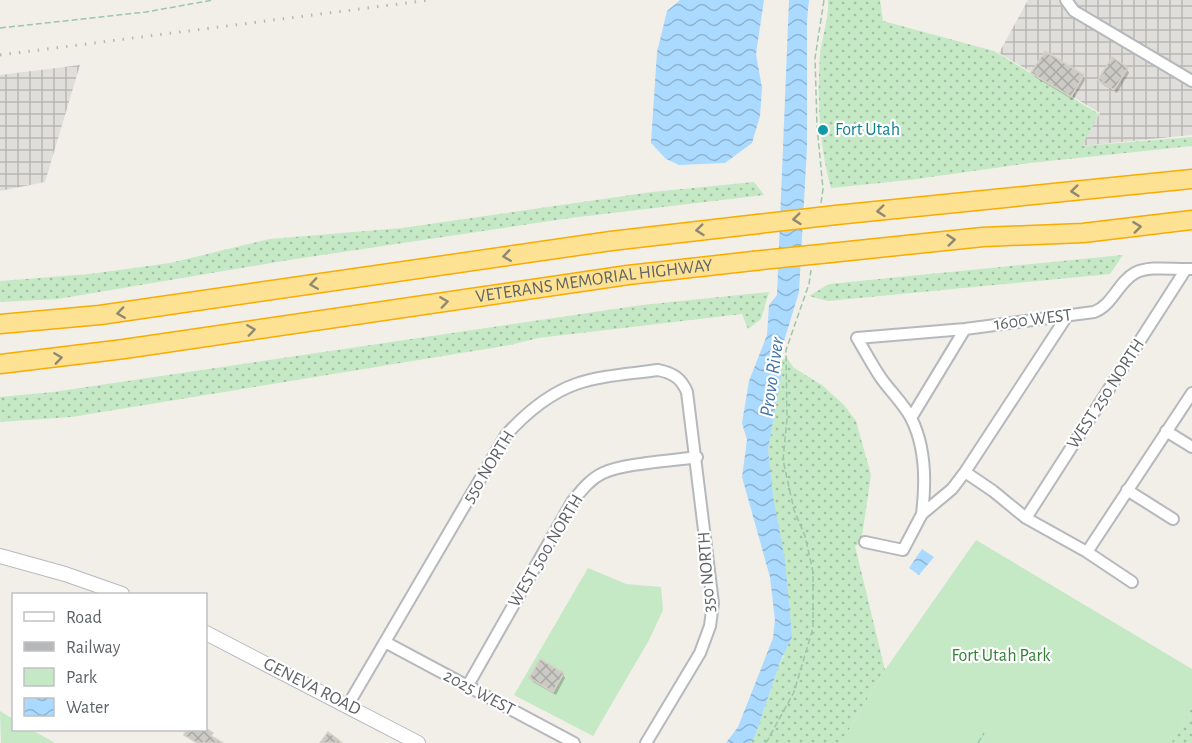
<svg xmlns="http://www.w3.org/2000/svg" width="1192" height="743" font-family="'Alegreya Sans',sans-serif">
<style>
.industrial{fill:url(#industrial-grid)}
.grass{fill:url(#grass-dots)}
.park{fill:#c5e8c5}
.water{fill:url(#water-waves)}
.shadow{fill:#0003}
.building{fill:url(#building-cross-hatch);stroke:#d6d1c6;stroke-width:1.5}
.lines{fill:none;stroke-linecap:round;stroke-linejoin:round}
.street-casing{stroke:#b5b8bc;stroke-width:14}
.secondary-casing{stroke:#b6babf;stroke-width:16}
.highway-casing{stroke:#f9ab00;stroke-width:21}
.path{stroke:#9cc7a9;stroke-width:1.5;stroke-dasharray:6 3;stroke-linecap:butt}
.street{stroke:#fff;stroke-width:10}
.secondary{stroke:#fff;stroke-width:14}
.highway{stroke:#fde293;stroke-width:18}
.rail{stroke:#b6b7b8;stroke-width:3;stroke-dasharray:1.5 8;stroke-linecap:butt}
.highway-bridge-casing{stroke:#f9ab00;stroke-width:21;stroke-linecap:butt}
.highway-bridge{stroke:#fde293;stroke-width:18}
.oneway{stroke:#8e8975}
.culture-dot{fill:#0f9aa8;stroke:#fff;stroke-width:2}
.labels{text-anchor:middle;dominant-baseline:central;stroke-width:4.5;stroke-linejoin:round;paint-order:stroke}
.culture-label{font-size:18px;fill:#0d838f;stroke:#fff;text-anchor:start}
.street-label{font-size:18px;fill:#5f6368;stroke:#fff}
.park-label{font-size:18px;fill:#348238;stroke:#fff}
.water-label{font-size:20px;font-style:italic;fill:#4174aa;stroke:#fff}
</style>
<defs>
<pattern id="industrial-grid" width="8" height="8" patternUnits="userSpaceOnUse" patternTransform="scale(1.5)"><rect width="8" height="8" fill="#e0deda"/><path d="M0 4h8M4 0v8" fill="none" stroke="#b9b8b5"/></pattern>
<pattern id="grass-dots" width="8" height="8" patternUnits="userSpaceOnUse" patternTransform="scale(1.5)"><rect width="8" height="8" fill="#c5e8c5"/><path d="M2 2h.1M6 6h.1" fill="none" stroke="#a3c0a4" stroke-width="1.8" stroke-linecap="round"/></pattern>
<pattern id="water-waves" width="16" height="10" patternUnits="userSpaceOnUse" patternTransform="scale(1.5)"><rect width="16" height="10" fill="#aadaff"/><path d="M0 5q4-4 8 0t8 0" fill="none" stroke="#8eb4d2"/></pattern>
<pattern id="building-cross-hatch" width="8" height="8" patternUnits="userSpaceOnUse" patternTransform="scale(1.5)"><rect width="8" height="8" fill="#cccac5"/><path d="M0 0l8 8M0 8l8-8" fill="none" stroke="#a9a8a4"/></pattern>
</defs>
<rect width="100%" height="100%" fill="#f1efe8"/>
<path class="industrial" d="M1028 0H1192V135L1081 146 1100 113 999 53Z
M80 65 45 182 0 191V75Z"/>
<path class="grass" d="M828 0H880L883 21 994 51 1099 114 1082 146 1192 137V146L1030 163 909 180 831 188C819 146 817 98 820 55 822 36 829 19 828 0Z
M754 182 764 195 570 218 289 260 58 299 0 302V281L90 274 170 263 270 239 402 228 652 192Z
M1123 255 1110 274 828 301 809 296 829 284Z
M769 292 761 319 748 329 742 314 538 338 510 345 71 417 0 422V397L53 392 642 305Z
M787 358 794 368 822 385 844 405 856 421 871 475 861 543 855 546 885 670 841 743H750L755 736 780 662 784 656 768 449 781 377V360Z
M1192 707V743H1171Z"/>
<path class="park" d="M976 540 1192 669V707L1171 743H841L885 670Z
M588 568 626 584 661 587 663 610 649 640 593 736 514 695Z
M0 711 13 719 14 730H32L55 743H1Z"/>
<path class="water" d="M680 0H764L756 54 762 88 760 116 752 143 725 163 679 165 666 159 651 143 657 52 667 11Z
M789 0H809L807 20V147L799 292 781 351V377L768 449 773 496 785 560 792 637 780 662 755 736 750 743H726L738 727 773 638 775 620 770 577 742 477 747 440 742 423 749 381 767 335 769 305 777 295Z
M922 549 934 557 919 575 909 568Z"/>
<path class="shadow" d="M1127 69 1129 73 1117 93 1102 84 1099 80Z
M1033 73 1083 76 1085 80 1073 100 1035 77Z
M563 674 565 678 556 695 533 682 531 678Z"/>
<path class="building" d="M1045 51 1084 75 1071 97 1031 73Z
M1112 57 1128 68 1114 90 1098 80Z
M540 659 564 673 553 692 529 678Z
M187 729H207L213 733 211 736 223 743H197L184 735Z
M328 732 336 738 342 743H320Z"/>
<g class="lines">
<g class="street-casing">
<path id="street" d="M1066 0 1074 11 1192 81
M911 418 965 329
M1166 431 1192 447
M965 472 993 491 1026 518 1087 552 1132 582
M1127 490 1173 519
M922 514C926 482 926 447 911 418 904 404 890 391 881 378 872 365 865 351 857 338L965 329 1094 312C1113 305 1118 282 1135 273 1150 265 1175 270 1192 269
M1026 518 1186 269
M865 542 903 550 922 514 952 489 965 472 1067 316
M1087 552 1192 393
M385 642 574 743
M467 687 572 502C581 491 590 479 603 473 625 463 672 461 697 457
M348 705 506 435C525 414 548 394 576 384 602 375 631 374 658 370 673 373 681 378 687 392L713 603 710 626 700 653 646 743"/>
</g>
<g class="secondary-casing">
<path id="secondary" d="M0 556 65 574 122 594
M206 633 418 743"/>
</g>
<g class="highway-casing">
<g id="highway">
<path d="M836 215 1192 179"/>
<path d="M830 253 983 237 1083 233 1192 220"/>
<path d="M0 324 100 315 611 241 758 224"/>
<path id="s1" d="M0 364 124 349 628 275 753 261"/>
</g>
</g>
<path class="path" d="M0 28 146 12 213 0
M821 203 823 189 817 126 815 58 824 0
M766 743 794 692 813 628V572L805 536 794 510 783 460 787 419 786 350 809 284 811 270
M978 743 984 733"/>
<use href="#street" class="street"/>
<use href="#secondary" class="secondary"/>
<use href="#highway" class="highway"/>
<path class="rail" d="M0 55 430 0"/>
<g class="highway-bridge-casing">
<path id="highway-bridge" d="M758 224 836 215
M753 261 830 253"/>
</g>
<use href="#highway-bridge" class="highway-bridge"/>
</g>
<defs><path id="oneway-chevron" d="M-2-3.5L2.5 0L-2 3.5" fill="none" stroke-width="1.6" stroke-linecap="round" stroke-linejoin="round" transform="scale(1.5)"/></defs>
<g class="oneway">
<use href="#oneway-chevron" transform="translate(1075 191) rotate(174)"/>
<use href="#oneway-chevron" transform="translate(881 211) rotate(174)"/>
<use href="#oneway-chevron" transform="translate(797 219) rotate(174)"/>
<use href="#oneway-chevron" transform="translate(1137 227) rotate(-7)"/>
<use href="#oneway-chevron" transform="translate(700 230) rotate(174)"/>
<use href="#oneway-chevron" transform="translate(951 240) rotate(-6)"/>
<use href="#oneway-chevron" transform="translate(507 256) rotate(172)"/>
<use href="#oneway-chevron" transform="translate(314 284) rotate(172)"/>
<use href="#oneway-chevron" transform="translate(444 302) rotate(-8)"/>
<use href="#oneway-chevron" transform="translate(121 313) rotate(172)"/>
<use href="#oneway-chevron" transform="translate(251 330) rotate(-8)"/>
<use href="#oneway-chevron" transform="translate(58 358) rotate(-8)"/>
</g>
<circle class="culture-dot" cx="823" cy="130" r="6"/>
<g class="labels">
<g class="culture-label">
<text x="835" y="130">Fort Utah</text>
</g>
<g class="street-label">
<text stroke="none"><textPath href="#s1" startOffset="600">VETERANS MEMORIAL HIGHWAY</textPath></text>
<text transform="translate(1033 320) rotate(-7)">1600 WEST</text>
<text transform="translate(1106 394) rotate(-57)">WEST 250 NORTH</text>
<text transform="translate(489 467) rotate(-58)">550 NORTH</text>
<text transform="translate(546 551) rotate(-59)">WEST 500 NORTH</text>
<text transform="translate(707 572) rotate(-94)">350 NORTH</text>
<text transform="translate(312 687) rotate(27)">GENEVA ROAD</text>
<text transform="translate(479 693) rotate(28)">2025 WEST</text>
</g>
<g class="park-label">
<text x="1001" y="656">Fort Utah Park</text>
</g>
<g class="water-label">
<text transform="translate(772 377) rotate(-82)">Provo River</text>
</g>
</g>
<rect x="12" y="593" width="195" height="138" fill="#ffffff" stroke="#bfc1c3" stroke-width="1.5"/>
<rect x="24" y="612" width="30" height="9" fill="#ffffff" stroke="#bfc1c3" stroke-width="1.5"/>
<text x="66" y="623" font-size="18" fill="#5f6368">Road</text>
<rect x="24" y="642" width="30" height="9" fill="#b6b7b8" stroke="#bfc1c3" stroke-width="1.5"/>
<text x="66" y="653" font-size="18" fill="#5f6368">Railway</text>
<rect x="24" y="668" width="30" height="18" fill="#c5e8c5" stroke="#bfc1c3" stroke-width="1.5"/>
<text x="66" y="683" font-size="18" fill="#5f6368">Park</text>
<rect x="24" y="698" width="30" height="18" fill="url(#water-waves)" stroke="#bfc1c3" stroke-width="1.5"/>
<text x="66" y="713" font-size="18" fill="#5f6368">Water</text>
</svg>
